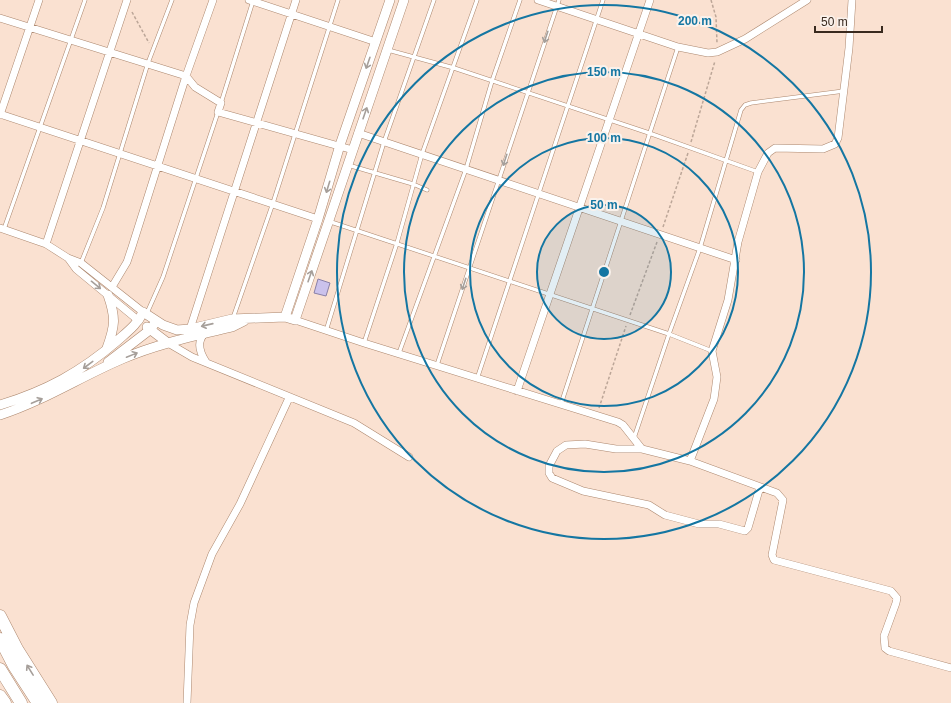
<svg xmlns="http://www.w3.org/2000/svg" width="951" height="703" font-family="Helvetica,sans-serif">
<style>
.building{fill:#cbc2ec;stroke:#8980a7}
.lines{fill:none;stroke-linecap:round;stroke-linejoin:round}
.service-casing{stroke:#ac876e;stroke-width:4.5}
.minor-casing{stroke:#ac876e;stroke-width:8}
.tertiary-casing{stroke:#ac876e;stroke-width:10}
.trunk-casing{stroke:#ac876e;stroke-width:13}
.path{stroke:#bca698;stroke-width:1.5;stroke-dasharray:3 2;stroke-linecap:butt}
.service{stroke:#fff;stroke-width:3.5}
.minor{stroke:#fff;stroke-width:7}
.tertiary{stroke:#fff;stroke-width:9}
.trunk{stroke:#fff;stroke-width:12}
.oneway{stroke:#a69f9a}
.ring{fill:none;stroke:#1476a2;stroke-width:2}
.centre{fill:#1476a2;stroke:#faf2ec;stroke-width:2}
.ring-label{font-size:12px;text-anchor:middle;font-weight:bold;fill:#1476a2;stroke:#faf2ec;stroke-width:4;stroke-linejoin:round;paint-order:stroke}
</style>
<rect width="100%" height="100%" fill="#fae1d1"/>
<path class="building" d="M318 279 330 283 326 296 314 293Z"/>
<g class="lines">
<g class="service-casing">
<path id="service" d="M388 50 454 68 649 133 758 172
M221 103 253 1
M348 165 413 184 427 190
M328 221 669 334 712 351
M4 229 85 0
M81 263 103 208 148 63 172 0
M147 313 163 277 218 112
M233 318 273 203 338 0
M326 331 384 142 434 0
M364 343 397 243 422 154 477 0
M399 353 466 169 492 81 520 0
M437 365 559 0
M477 379 603 0
M561 404 678 47
M634 438 669 334 700 248 741 110 745 105 751 103 844 91"/>
</g>
<g class="minor-casing">
<path id="minor" d="M249 0 376 42
M538 0 678 47 708 53 717 52 745 39 807 0
M0 18 186 76 195 87 221 103 218 112 353 150
M0 114 318 219
M0 115 39 0
M358 133 736 260
M0 228 46 244 68 258 81 263 143 312
M46 244 127 0
M68 258 76 269 139 321
M112 287 127 262 132 247 186 76 213 0
M295 320 364 343 618 422 623 425 642 449 690 461 777 493 783 500 772 555 774 560 891 591 897 598 896 603 884 636 885 648 889 651 951 668
M190 329 296 0
M204 334C196 343 200 353 206 362
M168 343 192 357 354 423 409 457
M517 391 650 0
M642 449H616L585 444 566 445 557 451 549 466V473L552 478 583 491 649 505 665 515 699 524H719L745 531 748 528 760 487
M690 461 714 399 717 377 712 351 728 300 738 242 758 172 768 153 775 148 823 149 835 144 838 138 849 48 852 0
M187 703 190 625 194 603 212 554 240 504 289 398"/>
</g>
<g class="tertiary-casing">
<path id="tertiary" d="M285 317 318 219 340 145 390 0
M147 327 168 343
M107 348C115 326 116 318 108 295
M108 362 151 329 156 321
M0 405C46 391 81 372 117 341 127 332 138 324 143 312L163 325 177 330 190 329 232 319 285 317 295 320 404 0
M0 415C43 401 80 377 122 359 157 344 195 336 232 327L244 321"/>
</g>
<g class="trunk-casing">
<path id="trunk" d="M0 616 17 649 51 703
M0 639 14 666 38 703
M0 669 21 703
M0 696 5 703"/>
</g>
<path class="path" d="M711 0 716 17 717 43
M132 12 149 43
M691 142 715 61
M663 227 688 153
M630 315 657 242
M599 408 626 326"/>
<use href="#service" class="service"/>
<use href="#minor" class="minor"/>
<use href="#tertiary" class="tertiary"/>
<use href="#trunk" class="trunk"/>
</g>
<defs><path id="oneway-shaft" d="M-6 0H5M1.5-3L5.5 0L1.5 3" fill="none" stroke-width="1.6" stroke-linecap="round" stroke-linejoin="round"/></defs>
<g class="oneway">
<use href="#oneway-shaft" transform="translate(546 37) rotate(108)"/>
<use href="#oneway-shaft" transform="translate(368 63) rotate(109)"/>
<use href="#oneway-shaft" transform="translate(365 113) rotate(-71)"/>
<use href="#oneway-shaft" transform="translate(505 160) rotate(108)"/>
<use href="#oneway-shaft" transform="translate(328 187) rotate(107)"/>
<use href="#oneway-shaft" transform="translate(310 276) rotate(-71)"/>
<use href="#oneway-shaft" transform="translate(464 284) rotate(108)"/>
<use href="#oneway-shaft" transform="translate(96 285) rotate(39)"/>
<use href="#oneway-shaft" transform="translate(207 325) rotate(167)"/>
<use href="#oneway-shaft" transform="translate(132 355) rotate(-22)"/>
<use href="#oneway-shaft" transform="translate(88 365) rotate(143)"/>
<use href="#oneway-shaft" transform="translate(37 401) rotate(-23)"/>
<use href="#oneway-shaft" transform="translate(30 670) rotate(-122)"/>
</g>
<circle cx="604" cy="272" r="67" fill="#1476a2" fill-opacity=".12"/>
<g class="ring">
<circle cx="604" cy="272" r="67"/>
<circle cx="604" cy="272" r="134"/>
<circle cx="604" cy="272" r="200"/>
<circle cx="604" cy="272" r="267"/>
</g>
<circle cx="604" cy="272" r="6" class="centre"/>
<g class="ring-label">
<text x="695" y="25">200 m</text>
<text x="604" y="76">150 m</text>
<text x="604" y="142">100 m</text>
<text x="604" y="209">50 m</text>
</g>
<path d="M815 26v6h67v-6" fill="none" stroke="#392a1f" stroke-width="2"/>
<text x="821" y="26" font-size="12" fill="#392a1f" stroke="#faf2ec" stroke-width="3" paint-order="stroke">50 m</text>
</svg>
